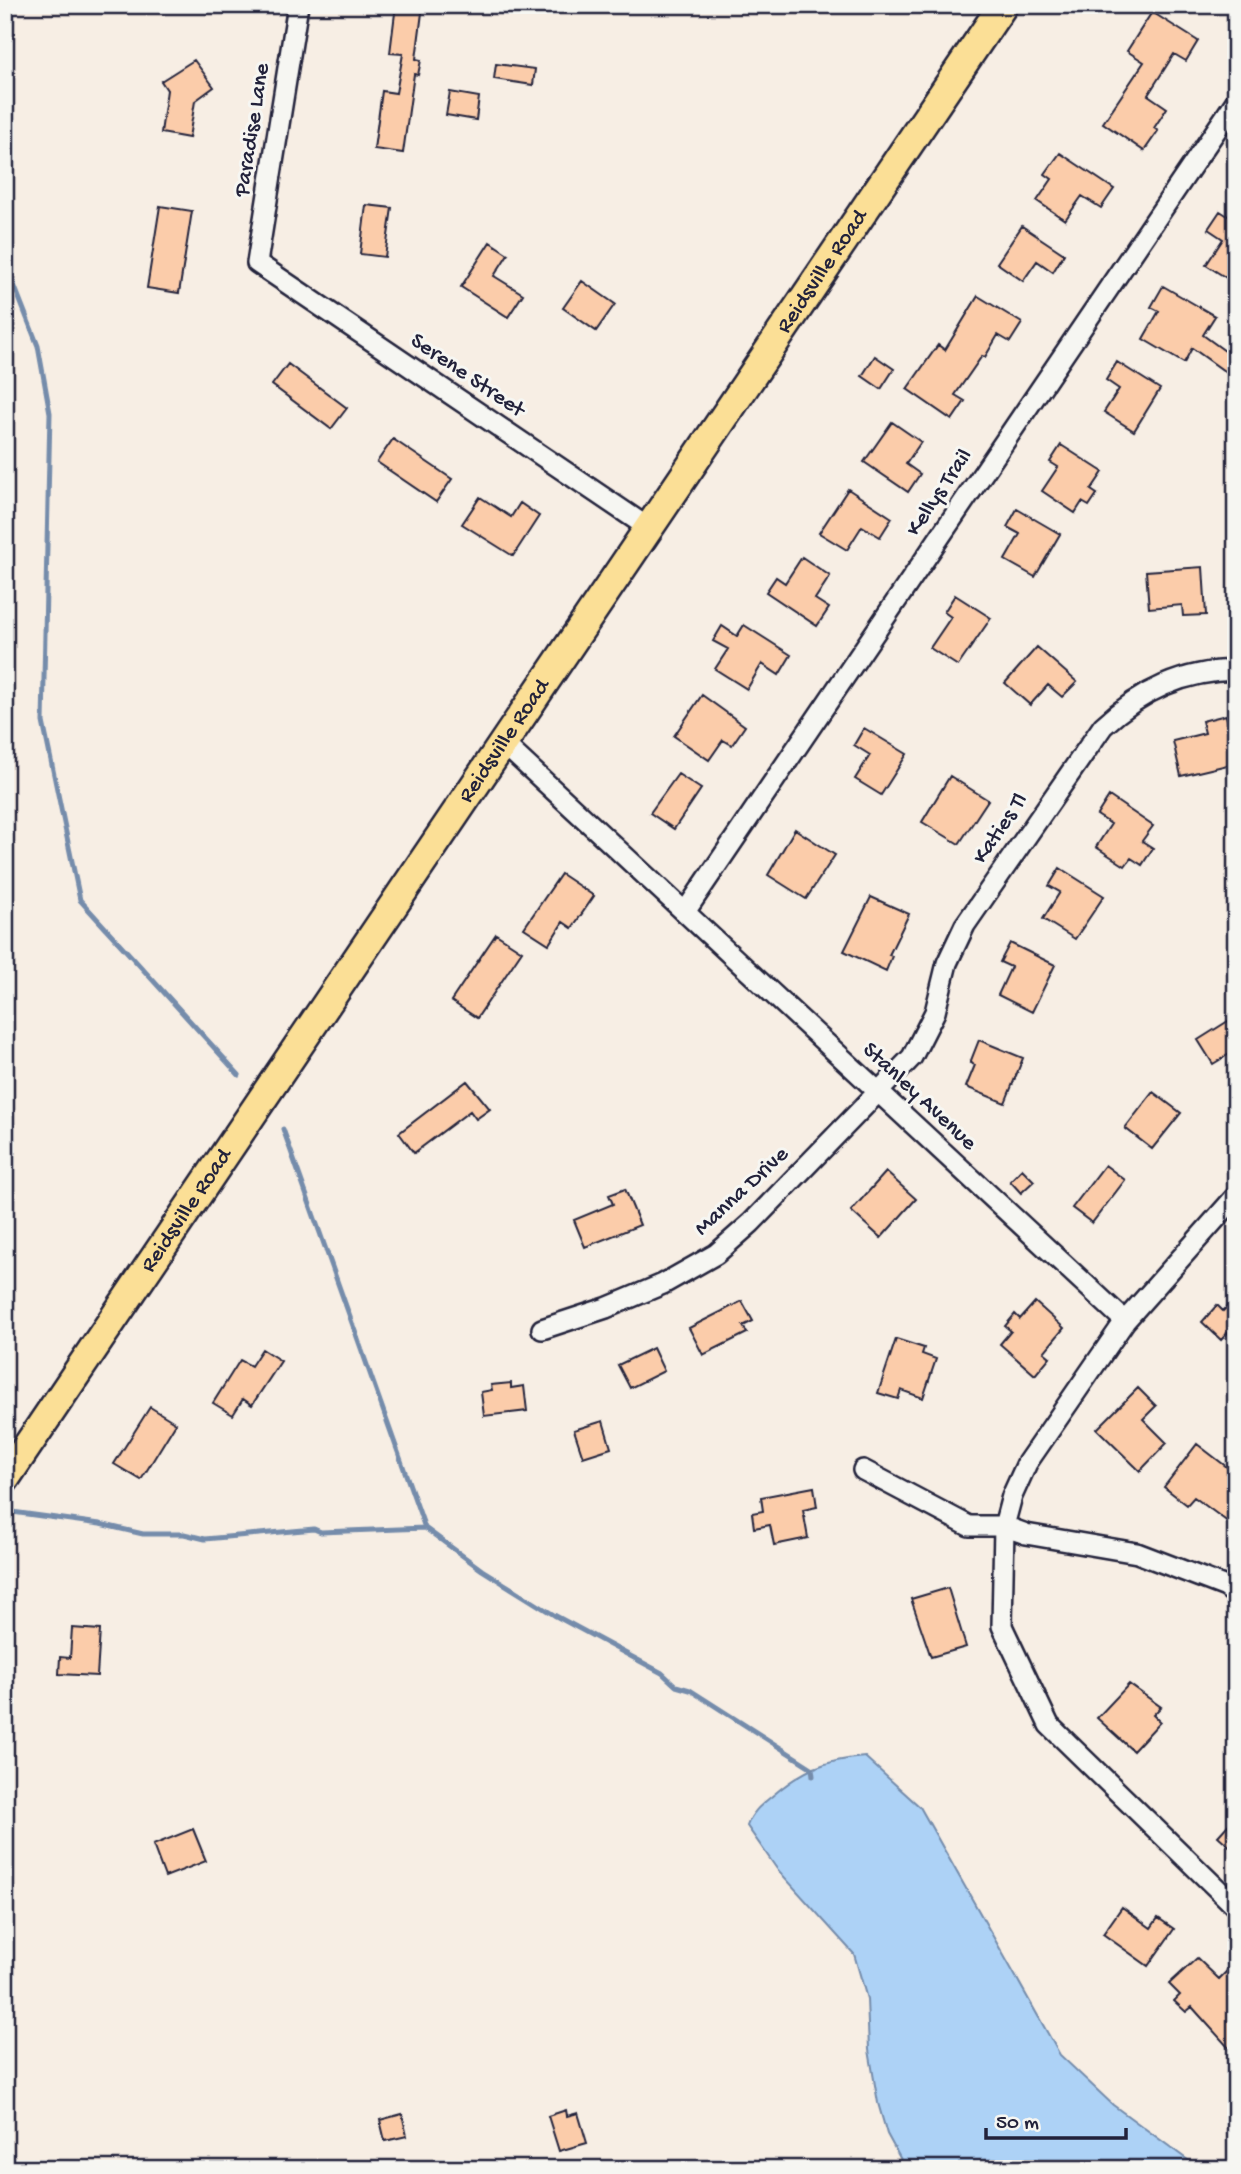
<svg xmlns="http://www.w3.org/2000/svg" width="1241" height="2174" font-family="'Gochi Hand',sans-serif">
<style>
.water{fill:#add2f6;stroke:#758cab;stroke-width:2}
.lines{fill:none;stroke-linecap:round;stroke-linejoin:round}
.stream{stroke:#758cab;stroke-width:5}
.building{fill:#fbccaa;stroke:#22223b;stroke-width:2}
.minor-casing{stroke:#22223b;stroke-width:24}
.highway-casing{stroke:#22223b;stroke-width:33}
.minor{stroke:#f6f6f2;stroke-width:19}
.highway{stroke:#fbdf96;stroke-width:28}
.labels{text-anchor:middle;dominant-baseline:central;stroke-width:6;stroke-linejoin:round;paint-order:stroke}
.street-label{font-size:23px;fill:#22223b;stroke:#f6f6f2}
</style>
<rect width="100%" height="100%" fill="#f7eee4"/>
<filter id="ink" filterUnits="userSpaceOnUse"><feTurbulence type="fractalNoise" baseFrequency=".0143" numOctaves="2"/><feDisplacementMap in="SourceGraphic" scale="14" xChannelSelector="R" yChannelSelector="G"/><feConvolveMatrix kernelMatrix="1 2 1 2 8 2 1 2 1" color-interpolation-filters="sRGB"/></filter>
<g filter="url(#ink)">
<path class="water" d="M865 1757 920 1807 1060 2055 1113 2105 1200 2169H906L887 2134 878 2103 869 2050 867 1999 854 1954 777 1869 747 1826C752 1812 760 1806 771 1797 802 1770 824 1760 865 1757Z"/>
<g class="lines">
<path class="stream" d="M5 262 38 346 50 413 43 722 80 900 239 1075
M283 1129 425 1528 482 1570 554 1615 662 1673 676 1686 690 1690 812 1768 813 1776
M5 1511 100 1524 143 1534H184L205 1539 314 1529 321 1532 425 1528"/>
</g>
<path class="building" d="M396 5H423L416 59 421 60 418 75 414 74 403 153 374 149 382 91 396 93 403 54 390 53Z
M1152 12 1198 41 1186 61 1174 54 1148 95 1167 108 1154 128 1158 131 1144 151 1103 123 1144 62 1127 51Z
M194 60 214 87 195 101 189 138 161 133 167 90 161 81Z
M496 64 535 69 533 85 494 79Z
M450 92 479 97 476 120 446 115Z
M1060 153 1114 189 1101 208 1082 196 1065 220 1037 201 1052 179 1045 174Z
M366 205 392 208 385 257 360 254Z
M160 206 192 211 179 293 147 288Z
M1220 211 1236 221V284L1206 265 1223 239 1208 229Z
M1022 226 1064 254 1053 272 1037 261 1023 281 997 263Z
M490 242 508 254 494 276 523 294 508 317 461 287Z
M582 281 615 304 596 331 563 308Z
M1163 286 1215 316 1203 335 1236 359 1227 373 1192 348 1184 363 1143 339 1159 311 1151 307Z
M978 296 1022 323 1010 342 998 335 985 357 982 356 955 395 965 401 952 420 907 389 938 345 945 350Z
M875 356 894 369 881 389 862 376Z
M1117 362 1160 389 1134 431 1104 412 1119 389 1106 380Z
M288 364 347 408 331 429 272 385Z
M892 422 921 442 906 464 920 474 908 492 864 462Z
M393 439 452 479 436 502 377 462Z
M1061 445 1103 472 1091 490 1097 494 1089 506 1082 502 1075 513 1042 491 1058 467 1050 462Z
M848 489 892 518 880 537 862 526 847 550 819 533Z
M480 497 511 517 520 503 539 516 513 556 462 524Z
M1017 509 1060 534 1035 577 1005 560 1020 534 1007 527Z
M802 557 830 576 815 599 829 608 817 626 766 592 776 577 785 583Z
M1203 567 1206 615 1183 616 1182 605 1149 608 1146 571Z
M955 595 991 618 958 666 930 648 951 617 944 612Z
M744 625 791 655 779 675 762 664 747 689 715 669 728 649 713 641 722 626 737 636Z
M1037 647 1077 682 1062 697 1048 685 1030 705 1005 683Z
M702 695 745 726 732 745 723 740 709 760 674 736Z
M1226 715 1236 763 1181 776 1173 741 1205 733 1202 721Z
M864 728 907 754 881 795 855 779 870 755 854 745Z
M678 774 701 789 674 829 650 813Z
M950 776 988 800 959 844 922 822Z
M1109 796 1153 826 1142 841 1153 848 1142 865 1131 858 1125 866 1096 847 1111 824 1097 815Z
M795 829 835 855 806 899 768 875Z
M1060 868 1104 896 1075 939 1043 919 1060 892 1049 886Z
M561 874 594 896 572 928 563 922 549 944 524 928Z
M871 897 909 914 889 955 892 956 886 971 844 951Z
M496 934 522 951 477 1018 451 1001Z
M1010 943 1055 965 1032 1012 998 995 1011 967 1000 962Z
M1236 1016V1050L1213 1064 1198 1040Z
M979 1040 1023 1058 1005 1103 966 1087 975 1065 970 1063Z
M467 1081 490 1109 476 1119 470 1111 414 1153 399 1133Z
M1153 1092 1181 1113 1152 1149 1125 1128Z
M1105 1165 1125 1180 1092 1223 1072 1208Z
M1022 1169 1034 1181 1021 1193 1010 1181Z
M886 1172 916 1199 881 1238 851 1211Z
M625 1189 640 1225 585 1247 574 1220 613 1204 609 1195Z
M1236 1298V1324L1221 1340 1202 1322 1217 1305 1223 1311Z
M742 1301 753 1321 743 1326 747 1333 703 1355 689 1328Z
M1035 1302 1064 1328 1044 1352 1050 1357 1035 1375 1000 1344 1011 1331 1005 1326 1015 1314 1020 1319Z
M896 1339 924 1348 922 1354 936 1359 923 1398 901 1390 898 1399 878 1393Z
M653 1348 664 1371 630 1388 618 1365Z
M262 1349 281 1361 252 1405 243 1399 233 1415 213 1403 240 1360 251 1366Z
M511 1383V1388L524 1386 527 1411 484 1416 481 1392 492 1390 491 1385Z
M1138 1388 1156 1406 1143 1419 1167 1443 1140 1471 1097 1429Z
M150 1407 176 1423 141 1480 114 1464Z
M603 1421 611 1448 583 1457 574 1430Z
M1197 1444 1236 1474V1528L1194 1497 1187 1505 1164 1487Z
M814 1487 817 1507 803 1510 808 1538 774 1545 770 1525 754 1528 752 1513 763 1511 761 1497Z
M948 1588 966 1647 931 1657 911 1599Z
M72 1628 100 1630 97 1676 59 1674 60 1657 70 1658Z
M1129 1684 1161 1707 1153 1715 1160 1722 1133 1751 1097 1718Z
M1236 1816V1852L1218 1836Z
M193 1829 206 1861 165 1877 153 1845Z
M1122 1907 1151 1928 1158 1918 1174 1929 1148 1966 1103 1934Z
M1197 1958 1219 1979 1236 1962V2056L1192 2007 1186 2012 1174 2001 1180 1995 1169 1984Z
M566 2110 567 2116 578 2113 587 2143 559 2151 548 2116Z
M402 2114 407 2136 385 2141 380 2120Z"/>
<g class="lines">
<g class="minor-casing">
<path id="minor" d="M298 5 257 263 650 529
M504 744 1125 1321
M685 912 1236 101
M1236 1196 1125 1321 1027 1463 1012 1496 1004 1526 1002 1626 1049 1725 1236 1907
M542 1329 606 1308 663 1284 716 1254 751 1223 912 1057 935 1012 947 963 965 925 1103 726C1141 691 1183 671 1236 670
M863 1470 969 1526H1004L1026 1534 1137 1553 1226 1587 1236 1595"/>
</g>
<g class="highway-casing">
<g id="highway">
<path id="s1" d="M5 1479 1003 5"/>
</g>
</g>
<use href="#minor" class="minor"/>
<use href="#highway" class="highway"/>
</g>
</g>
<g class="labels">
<g class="street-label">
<text transform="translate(253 130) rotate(-81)">Paradise Lane</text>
<text stroke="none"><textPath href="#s1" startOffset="1458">Reidsville Road</textPath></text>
<text transform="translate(467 376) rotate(34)">Serene Street</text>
<text transform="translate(940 493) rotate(-56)">Kellys Trail</text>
<text stroke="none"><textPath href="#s1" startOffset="891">Reidsville Road</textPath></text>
<text transform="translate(1001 829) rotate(-56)">Katies Tl</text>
<text transform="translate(919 1097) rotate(43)">Stanley Avenue</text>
<text transform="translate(742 1192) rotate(-43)">Manna Drive</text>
<text stroke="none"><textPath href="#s1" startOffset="324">Reidsville Road</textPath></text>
</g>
</g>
<rect width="1241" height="2174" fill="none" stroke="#f6f6f2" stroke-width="28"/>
<rect x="14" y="14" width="1213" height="2146" fill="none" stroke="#22223b" stroke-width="2.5" filter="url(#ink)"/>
<path d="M986 2128v10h140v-10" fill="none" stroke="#22223b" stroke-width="3.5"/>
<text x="996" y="2128" font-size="21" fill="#22223b" stroke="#f6f6f2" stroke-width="5" paint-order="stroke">50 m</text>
</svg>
